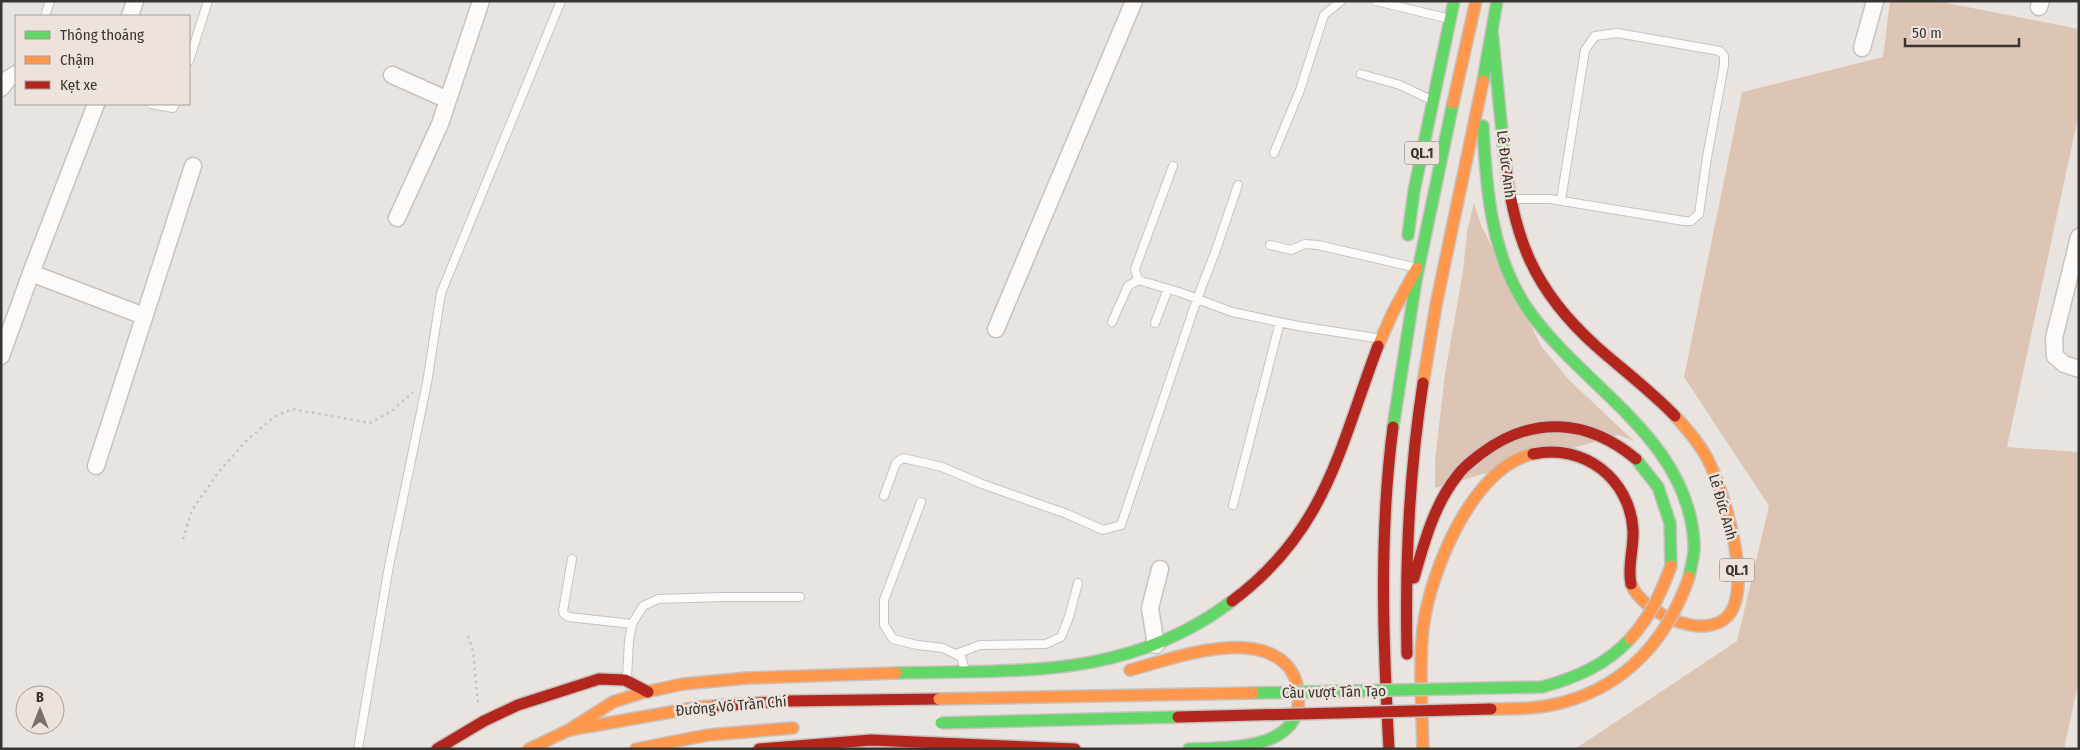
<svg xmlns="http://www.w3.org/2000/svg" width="2080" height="750" font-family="'Fira Sans Condensed',sans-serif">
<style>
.green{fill:#ddc5b5}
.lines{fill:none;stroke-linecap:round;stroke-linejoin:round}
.lane-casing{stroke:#c7c2c0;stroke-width:10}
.street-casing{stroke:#c7c2c0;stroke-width:19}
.fast-casing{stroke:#c7c2c0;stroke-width:14}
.slow-casing{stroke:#c7c2c0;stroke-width:14}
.jam-casing{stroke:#c7c2c0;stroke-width:14}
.path{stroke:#c6c4c3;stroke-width:2.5;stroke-dasharray:2.5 4;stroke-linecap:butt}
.lane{stroke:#fcfbfa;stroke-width:8}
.street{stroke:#fcfbfa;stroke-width:16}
.fast{stroke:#63d668;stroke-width:11}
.slow{stroke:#ff974d;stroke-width:11}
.jam{stroke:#b3261e;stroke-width:11}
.fast-bridge-casing{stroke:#c7c2c0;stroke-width:14;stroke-linecap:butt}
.slow-bridge-casing{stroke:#c7c2c0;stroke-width:14;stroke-linecap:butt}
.jam-bridge-casing{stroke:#c7c2c0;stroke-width:14;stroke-linecap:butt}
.fast-bridge{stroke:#63d668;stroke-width:11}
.slow-bridge{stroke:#ff974d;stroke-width:11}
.jam-bridge{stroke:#b3261e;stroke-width:11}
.labels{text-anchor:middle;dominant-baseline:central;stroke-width:5;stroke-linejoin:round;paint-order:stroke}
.shield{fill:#eee3dc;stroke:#6f6864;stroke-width:1}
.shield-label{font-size:14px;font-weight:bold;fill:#383431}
.street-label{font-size:15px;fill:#383431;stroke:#eee3dc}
</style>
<rect width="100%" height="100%" fill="#eae4e0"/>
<path class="green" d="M1890 1H1937L2079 29V113L2007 447 2079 452V680L2064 749H1575L1737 641 1769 506 1684 377 1742 92 1883 57Z
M1474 203 1481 225 1541 346 1568 379 1634 441 1618 435 1435 488V460L1445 374 1463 271 1467 231Z"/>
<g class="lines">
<g class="lane-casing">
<path id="lane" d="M1376 1 1446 18
M45 16 50 1
M189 61 208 1
M1361 74 1400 85 1429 99
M151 104 173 108 175 104
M1274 153 1300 90 1324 15 1341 1
M1173 166 1135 269 1138 280 1179 292 1232 312 1298 326 1376 338
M1515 199H1550L1684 221H1691L1699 214 1707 157 1724 65V56L1720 51 1617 33 1595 36 1585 50 1561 200
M1270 245 1291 250 1305 244 1318 245 1413 267
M1112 322 1128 286 1138 280
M1155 323 1168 289
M884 496 896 463 903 458 942 467 982 484 1067 514 1103 530 1121 525 1197 299 1216 250 1238 185
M921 502 884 600V625L893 639 917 645 943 648 961 657 964 667
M1233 505 1280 322
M572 559 563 611 564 614 569 617 632 624
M956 654 980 645 1046 644 1061 637 1069 617 1078 583
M627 677 629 641 632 624 643 606 658 599 724 597H800
M358 749 389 566 427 383 441 293 561 1"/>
</g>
<g class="street-casing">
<path id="street" d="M2039 7 2041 1
M130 16 135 1
M1862 48 1875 1
M392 75 448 100
M1 88 8 79 16 74
M397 218 440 124 481 1
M2079 237 2054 338 2055 356 2064 364 2079 369
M31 273 96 104
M996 329 1134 1
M1 356 31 273 144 316
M96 466 193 166
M1156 645 1150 608 1160 569"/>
</g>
<g class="fast-casing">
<path id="fast" d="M1492 30 1504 153
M1483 81 1497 1
M1483 126C1486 188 1491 255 1527 308 1581 387 1688 437 1694 543 1695 554 1691 566 1689 577
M1408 235 1414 191 1454 1
M1393 427 1416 280 1453 103
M1636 459 1658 487 1670 523 1671 566
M896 673C1018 670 1128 680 1232 601
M1189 749C1226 748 1283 750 1297 713"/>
</g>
<g class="slow-casing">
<path id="slow" d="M1453 103 1476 1
M1378 346 1393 312 1417 268
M1423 383 1436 305 1483 81
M1631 584C1642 612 1703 642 1728 616 1754 587 1723 488 1707 458 1699 443 1687 429 1675 416
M1130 670C1172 659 1257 626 1290 669 1299 682 1300 698 1297 713
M569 730 613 702 641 693 683 684 748 678 896 673
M529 749 569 730 699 707 715 706
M636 749 708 735 793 728
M1423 749C1422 709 1419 668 1423 628 1430 572 1473 466 1533 454"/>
</g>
<g class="jam-casing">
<path id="jam" d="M1504 153C1513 237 1533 290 1597 347 1623 370 1651 391 1675 416
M1533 454C1584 443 1630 479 1633 530 1634 549 1627 567 1631 584
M1414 578C1424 543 1434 505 1457 476 1464 466 1473 460 1482 453 1533 415 1588 419 1636 459
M1232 601C1326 531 1339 449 1378 346
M1407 654C1405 563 1409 473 1423 383
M715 706 785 701 939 699
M437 749 484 721 518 705 599 679 625 680 648 692
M759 749 871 740 1075 749
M1389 749C1383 641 1379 534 1393 427"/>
</g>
<path class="path" d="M183 539 192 510 218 473 245 442 274 417 292 409 370 423 393 410 413 392
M468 636 473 651 478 703"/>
<use href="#lane" class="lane"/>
<use href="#street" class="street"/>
<use href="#fast" class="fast"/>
<use href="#slow" class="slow"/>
<use href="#jam" class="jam"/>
<g class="fast-bridge-casing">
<path id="fast-bridge" d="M1253 693 1542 687C1575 678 1606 665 1630 639
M941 723 1178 717"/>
</g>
<g class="slow-bridge-casing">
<path id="slow-bridge" d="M1630 639C1650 617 1661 593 1671 566
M939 699 1253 693
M1491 709C1515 709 1540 709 1564 702 1627 685 1668 638 1689 577"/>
</g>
<g class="jam-bridge-casing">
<path id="jam-bridge" d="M1178 717 1491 709"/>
</g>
<use href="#fast-bridge" class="fast-bridge"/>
<use href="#slow-bridge" class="slow-bridge"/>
<use href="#jam-bridge" class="jam-bridge"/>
</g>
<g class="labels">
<g class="shield">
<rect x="1404.5" y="141.5" width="35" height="23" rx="4"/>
<rect x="1719.5" y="558.5" width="35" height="23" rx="4"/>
</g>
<g class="shield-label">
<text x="1422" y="153">QL.1</text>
<text x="1737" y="570">QL.1</text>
</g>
<g class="street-label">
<text transform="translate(1506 164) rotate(83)">Lê Đức Anh</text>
<text transform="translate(1723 507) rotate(74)">Lê Đức Anh</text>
<text transform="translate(1334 692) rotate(-1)">Cầu vượt Tân Tạo</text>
<text transform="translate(731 706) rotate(-5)">Đường Võ Trần Chí</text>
</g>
</g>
<rect width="2080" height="750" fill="none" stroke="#383431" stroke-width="5"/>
<rect x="15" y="15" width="175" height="90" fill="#eee3dc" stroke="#a59d98"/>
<rect x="25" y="31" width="25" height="8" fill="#63d668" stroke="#a59d98"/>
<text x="60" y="40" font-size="15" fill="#383431">Thông thoáng</text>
<rect x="25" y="56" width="25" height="8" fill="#ff974d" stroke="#a59d98"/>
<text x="60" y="65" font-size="15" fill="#383431">Chậm</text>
<rect x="25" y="81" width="25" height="8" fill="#b3261e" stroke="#a59d98"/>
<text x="60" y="90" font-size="15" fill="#383431">Kẹt xe</text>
<g transform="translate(40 710)"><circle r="24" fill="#eee3dc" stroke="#a59d98"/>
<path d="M0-4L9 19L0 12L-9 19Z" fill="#76726e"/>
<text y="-8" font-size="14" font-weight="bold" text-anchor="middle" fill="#383431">B</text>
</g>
<path d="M1905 38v8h114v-8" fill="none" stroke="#383431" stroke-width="2.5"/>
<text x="1912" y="38" font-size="15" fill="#383431" stroke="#eee3dc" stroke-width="4" paint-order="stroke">50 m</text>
</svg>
